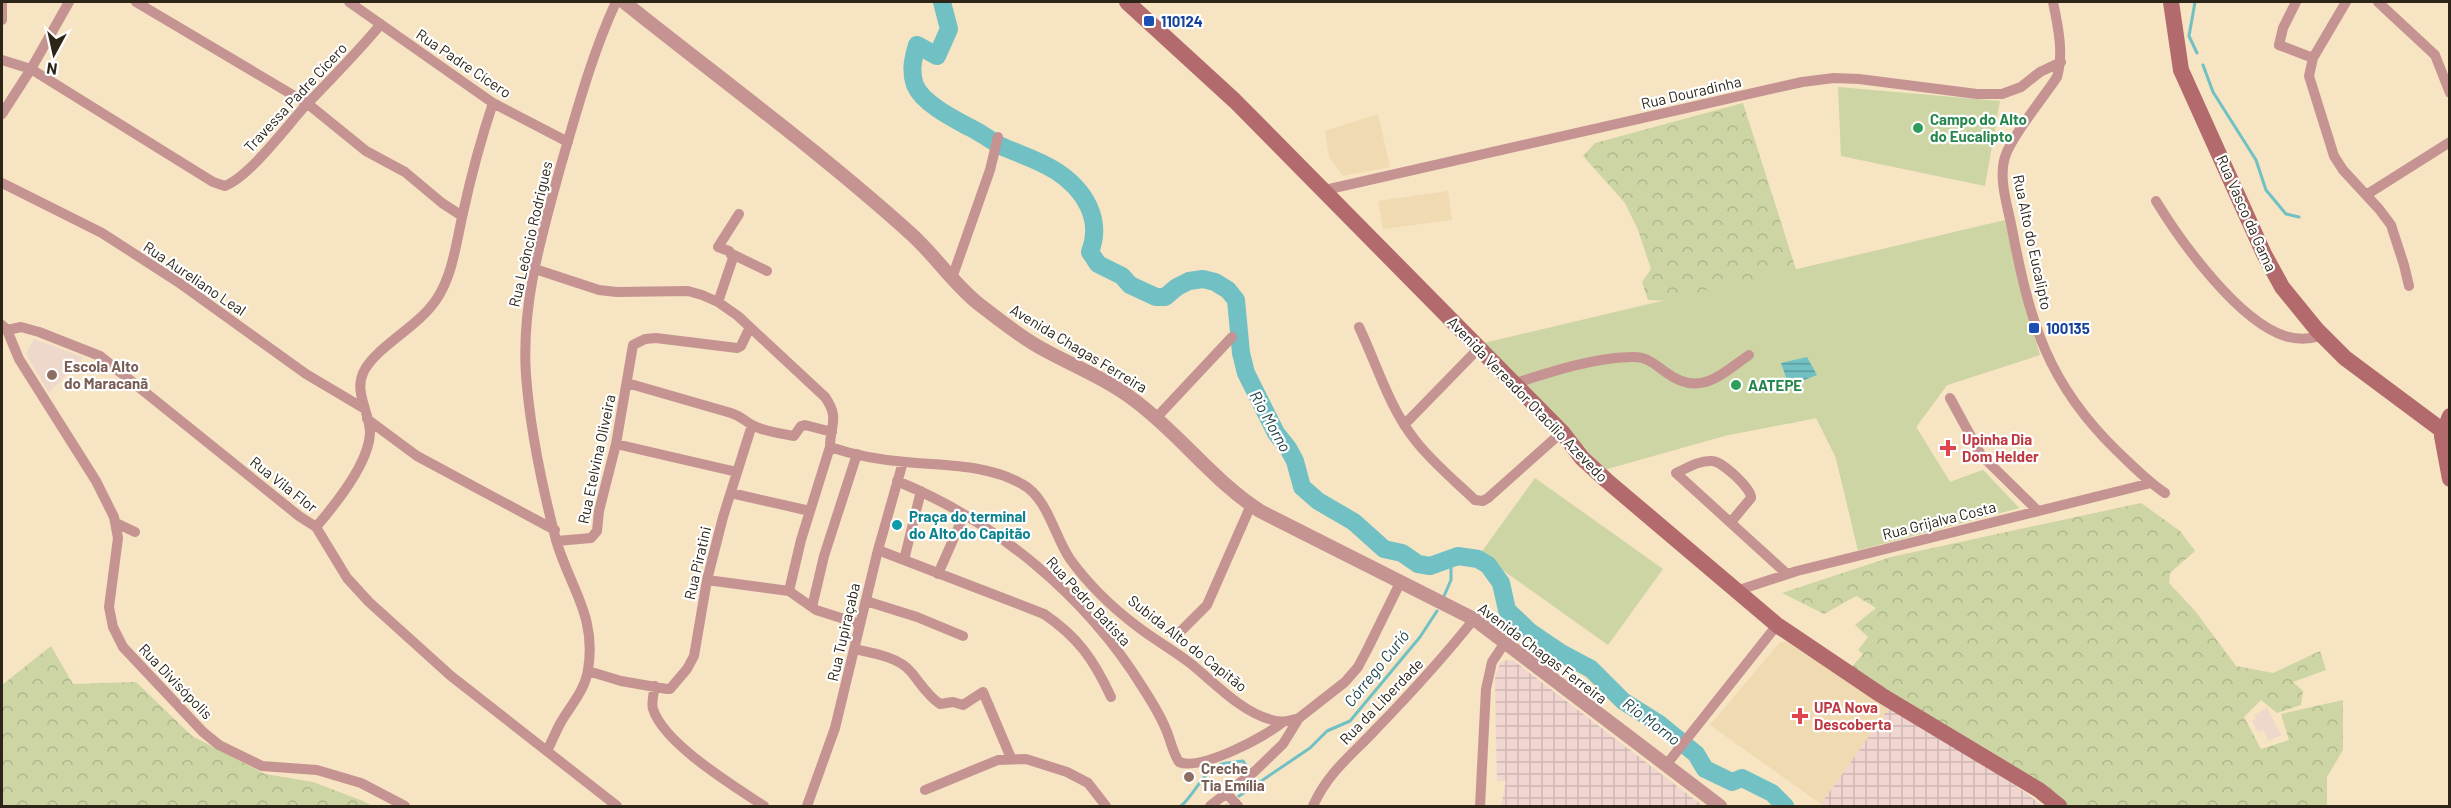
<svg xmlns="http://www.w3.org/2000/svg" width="2451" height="808" font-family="Barlow,sans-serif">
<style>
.built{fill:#f0dab1}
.industrial{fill:url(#industrial-grid)}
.education{fill:#eed7cb}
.forest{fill:url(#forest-crowns)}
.pitch{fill:#cdd5a4}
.water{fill:url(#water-rules)}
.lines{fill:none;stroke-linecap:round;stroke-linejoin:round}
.stream{stroke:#70c0c4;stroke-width:3}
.river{stroke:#70c0c4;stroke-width:18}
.minor{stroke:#c69393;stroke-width:10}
.tertiary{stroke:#c69393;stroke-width:14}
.secondary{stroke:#b36a6c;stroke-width:16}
.transit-dot{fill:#1a4fb4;stroke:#fff;stroke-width:2}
.leisure-dot{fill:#2e9e5b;stroke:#fff;stroke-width:2}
.education-dot{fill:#8d6e63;stroke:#fff;stroke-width:2}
.health-dot{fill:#e0444e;stroke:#fff;stroke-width:2}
.culture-dot{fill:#0f9aa8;stroke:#fff;stroke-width:2}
.labels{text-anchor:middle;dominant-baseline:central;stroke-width:4.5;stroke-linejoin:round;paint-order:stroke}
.transit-label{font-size:15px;font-weight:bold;fill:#164399;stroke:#fff;text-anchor:start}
.street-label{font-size:15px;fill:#2c2518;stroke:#fff}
.leisure-label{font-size:15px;font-weight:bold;fill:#27864d;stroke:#fff;text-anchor:start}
.education-label{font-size:15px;font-weight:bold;fill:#785e54;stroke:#fff;text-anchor:start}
.health-label{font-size:15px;font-weight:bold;fill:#be3a42;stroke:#fff;text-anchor:start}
.culture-label{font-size:15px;font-weight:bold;fill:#0d838f;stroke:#fff;text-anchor:start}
.water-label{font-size:16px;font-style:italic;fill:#1f4547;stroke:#fff}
</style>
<defs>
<pattern id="industrial-grid" width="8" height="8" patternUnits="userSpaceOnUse" patternTransform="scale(1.5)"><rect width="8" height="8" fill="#f0d5d1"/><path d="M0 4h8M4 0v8" fill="none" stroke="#ceb7b3"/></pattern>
<pattern id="forest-crowns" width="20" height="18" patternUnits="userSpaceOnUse" patternTransform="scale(1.5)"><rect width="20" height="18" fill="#cdd5a4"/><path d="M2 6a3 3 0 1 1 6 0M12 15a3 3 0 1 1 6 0" fill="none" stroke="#b0b78c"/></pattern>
<pattern id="water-rules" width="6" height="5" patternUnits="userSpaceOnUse" patternTransform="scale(1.5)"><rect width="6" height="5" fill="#70c0c4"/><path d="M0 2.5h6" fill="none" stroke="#5c9c9e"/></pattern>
</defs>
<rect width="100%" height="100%" fill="#f6e4c2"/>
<path class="built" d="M1378 114 1390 167 1343 176 1329 157 1325 131Z
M1448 191 1452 220 1383 229 1378 201Z
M1780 642H1787L1889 708 1821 804 1710 725Z"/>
<path class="industrial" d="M1507 660 1514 661 1703 806H1501L1506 781H1497L1495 678 1500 663Z
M1889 708 2004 777 2043 806H1823L1821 804Z"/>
<path class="education" d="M34 339 83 357 49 393 26 354Z
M2267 708 2281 735 2269 741 2263 730 2258 732 2252 721 2256 719 2254 715Z"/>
<path class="forest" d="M1743 103 1799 279 2033 357 1947 385 1916 427 1950 482 1983 470 2019 508 1858 550 1836 458 1817 418 1728 435 1674 301 1648 300 1642 282 1651 269 1638 230 1625 203 1583 156 1595 143Z
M2141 503 2180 531 2195 551 2170 573 2169 583 2196 612 2236 666 2273 673 2320 651 2326 670 2293 682 2303 691 2301 705 2277 713 2261 700 2244 717 2261 749 2289 740 2281 714 2343 700V750L2327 777V806H2066L1851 668 1863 654 1858 650 1868 637 1855 625 1876 608 1856 596 1824 614 1782 593 1891 557Z
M51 646 73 684 136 682 192 736 265 774 313 782 363 801 373 806H2V685Z"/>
<path class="pitch" d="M1838 87 2000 101 1985 186 1841 156Z
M2005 220 2020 288 2040 355 1947 385 1916 427 1950 482 1983 470 2019 508 1858 550 1836 458 1816 418 1728 435 1604 470 1484 343Z
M1535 478 1663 569 1608 645 1480 554Z"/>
<path class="water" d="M1807 357 1817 375 1789 386 1781 363Z"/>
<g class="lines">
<path class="stream" d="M2195 2 2189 36 2197 53
M2203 65 2213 92 2256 160 2266 190 2286 214 2299 217
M1444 596 1451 580V559
M1239 796 1310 748 1327 731 1350 721 1420 637 1437 611
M1181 806C1194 795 1203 772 1219 765 1226 762 1236 762 1243 761L1247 767
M1226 806H1227"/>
<path class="river" d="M942 2 949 29 937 56 917 45C913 59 910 71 915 85 922 103 954 119 969 127 980 132 990 140 1001 146 1019 154 1039 160 1056 171 1084 189 1103 219 1090 252L1098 264 1122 276 1130 285 1156 297H1165L1177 287 1189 281 1203 279 1215 282 1228 290 1236 300 1241 353 1246 373 1276 433 1288 448 1295 461 1302 487 1318 501 1354 522 1384 549 1402 553 1418 564 1430 566 1458 556 1478 559 1488 565 1501 583 1507 610 1530 632 1561 653 1591 669 1623 701 1658 723 1696 754 1705 769 1732 782 1742 778 1772 793 1785 806"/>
<path class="minor" d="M136 2 308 104 366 151 405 172 442 203 462 216
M349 2 493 103 568 142
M2053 2C2058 26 2064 53 2057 77 2044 97 2011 137 2005 157 1998 179 2008 207 2012 229 2030 322 2047 383 2117 451 2133 466 2147 481 2165 493
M2296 2 2283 28 2279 45 2313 58
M2346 2 2313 58 2309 76 2334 156 2343 170 2379 209 2391 225 2404 265 2409 286
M2378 2 2435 55 2450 93
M2 20V2
M2 60 31 69 213 182 225 186C251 175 286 127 306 105 333 77 356 54 381 24
M2 114 31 69 69 2
M2 183 102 233 178 282 306 374 365 409
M1325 190 1802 82 1834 78 1859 79 1977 94H2002L2021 87 2040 72 2061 62
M2366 195 2450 142
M2156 201C2181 242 2238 321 2285 336 2297 340 2310 339 2322 336
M732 254 767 271
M535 269 599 290 617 292 688 291 702 295 718 302 738 316 825 397C840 418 830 425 830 447 854 455 880 460 906 462 944 466 987 464 1022 484 1048 498 1054 536 1070 559 1088 584 1114 609 1138 627 1155 640 1173 650 1190 663 1215 683 1241 712 1272 720 1282 723 1289 721 1299 718
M952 278 990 170 998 137
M718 302 733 258 729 251 718 247 739 214
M2 325 7 330 19 359 96 481 114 517 118 538 109 607 113 627 123 647 203 732 219 745 262 766 317 770 361 783 405 806
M1359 327C1377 365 1389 407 1415 440 1432 462 1455 481 1475 500L1483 501 1488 498 1562 432
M7 330 21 327 39 332 100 356 299 516 316 527 347 578 369 602 451 676 617 806
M627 383 731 413C740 416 744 420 752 425 763 431 781 434 794 436L801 426 805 425 832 432
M1513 384C1550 372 1592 358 1631 357 1646 356 1653 363 1664 371 1699 398 1719 376 1749 355
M1950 398 1981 455 2037 510
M1157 417 1232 337
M367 419 417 456 555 530
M1404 425 1479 348
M616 444 737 472
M897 481C997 522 1086 596 1143 688 1152 702 1161 716 1167 732 1171 742 1173 753 1179 762 1201 771 1265 737 1283 722
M731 493 810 511
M1731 522 1751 498C1752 489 1722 461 1712 461 1700 460 1687 468 1676 473L1787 574
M116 523 135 532
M316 527C335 505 369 463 370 433 370 412 353 392 364 371 376 347 418 327 436 300 453 275 456 243 463 213 471 176 481 139 493 103
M557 541 591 538 597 531 599 511 616 444 633 345 645 339 656 338 737 348 741 346 750 327
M878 550 1044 614C1078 637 1094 660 1111 697
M904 560 921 491
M938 574 964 515
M707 580 789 591 816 610 860 624
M789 591 801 540 830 447
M1736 591 1797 571 2151 483
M866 601 917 617 963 636
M812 607 824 556 857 454
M1181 631 1207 605 1251 505
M854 649C873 653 899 657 911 672 921 684 927 695 940 704L953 702 963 705 983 692 1011 758
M588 671 621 681 667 689H670L687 669 694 656 707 580 723 517 752 425
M655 686C654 692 651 703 653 709 664 744 734 786 764 806
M547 751C552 741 556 731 561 722 571 705 585 690 588 670 597 616 570 588 556 540 542 486 530 430 526 375 521 303 542 234 561 165 577 110 592 54 616 2
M1666 765 1777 625
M925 790 998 760 1026 759 1067 772 1088 783 1106 806
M1227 794 1238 806
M807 806 835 728 878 550 903 462
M1210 806 1255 771 1283 744 1299 718 1345 682 1358 667 1368 648 1401 581
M1313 806C1328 772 1352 755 1376 729 1410 694 1443 658 1474 619
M1480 806 1486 689 1492 662 1504 644"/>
<path class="tertiary" d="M624 2C719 78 819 151 910 233 935 255 953 284 980 305 998 319 1018 335 1039 347 1071 365 1105 378 1134 400 1179 433 1212 480 1260 511L1474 619 1720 806"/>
<path class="secondary" d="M1127 2 1235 101 1562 432 1582 458 1606 480 1777 625 1881 695 2039 790 2059 806
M2171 2 2181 70 2264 254 2282 287 2317 330 2345 358 2443 431
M2450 416 2442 436 2450 479"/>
</g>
<g class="transit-dot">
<rect x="1143" y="15" width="12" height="12" rx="3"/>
<rect x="2028" y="322" width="12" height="12" rx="3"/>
</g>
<g class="leisure-dot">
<circle cx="1918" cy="128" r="6"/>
<circle cx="1736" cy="385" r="6"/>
</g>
<g class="education-dot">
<circle cx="52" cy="375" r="6"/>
<circle cx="1189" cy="777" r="6"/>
</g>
<g class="health-dot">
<path d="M1945 439h6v6h6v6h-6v6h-6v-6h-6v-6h6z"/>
<path d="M1797 707h6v6h6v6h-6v6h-6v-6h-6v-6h6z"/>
</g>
<circle class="culture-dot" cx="897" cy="525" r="6"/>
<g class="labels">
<g class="transit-label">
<text x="1161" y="21">110124</text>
<text x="2046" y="328">100135</text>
</g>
<g class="street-label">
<text transform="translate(464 63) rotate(34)">Rua Padre Cícero</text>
<text transform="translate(1691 92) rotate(-13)">Rua Douradinha</text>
<text transform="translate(295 97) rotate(-47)">Travessa Padre Cícero</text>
<text transform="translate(2247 213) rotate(66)">Rua Vasco da Gama</text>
<text transform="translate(530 234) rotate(-77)">Rua Leôncio Rodrigues</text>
<text transform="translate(2033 242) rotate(78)">Rua Alto do Eucalipto</text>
<text transform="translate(195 278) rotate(34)">Rua Aureliano Leal</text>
<text transform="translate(1079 348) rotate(31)">Avenida Chagas Ferreira</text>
<text transform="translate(1528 399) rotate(46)">Avenida Vereador Otacílio Azevedo</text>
<text transform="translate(596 459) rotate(-78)">Rua Etelvina Oliveira</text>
<text transform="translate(284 484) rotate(38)">Rua Vila Flor</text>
<text transform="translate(1939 520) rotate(-14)">Rua Grijalva Costa</text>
<text transform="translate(697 563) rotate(-77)">Rua Piratini</text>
<text transform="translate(1089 601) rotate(47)">Rua Pedro Batista</text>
<text transform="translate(843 632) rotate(-77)">Rua Tupiraçaba</text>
<text transform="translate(1188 643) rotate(38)">Subida Alto do Capitão</text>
<text transform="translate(1543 653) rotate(37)">Avenida Chagas Ferreira</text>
<text transform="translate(176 681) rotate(46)">Rua Divisópolis</text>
<text transform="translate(1381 701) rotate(-46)">Rua da Liberdade</text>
</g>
<g class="leisure-label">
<text x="1930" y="119">Campo do Alto<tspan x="1930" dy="17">do Eucalipto</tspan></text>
<text x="1748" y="385">AATEPE</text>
</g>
<g class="education-label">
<text x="64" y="366">Escola Alto<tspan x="64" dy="17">do Maracanã</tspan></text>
<text x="1201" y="768">Creche<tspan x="1201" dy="17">Tia Emília</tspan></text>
</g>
<g class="health-label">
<text x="1962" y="439">Upinha Dia<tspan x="1962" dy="17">Dom Helder</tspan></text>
<text x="1814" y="707">UPA Nova<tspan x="1814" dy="17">Descoberta</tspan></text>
</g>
<g class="culture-label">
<text x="909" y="516">Praça do terminal<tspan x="909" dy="17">do Alto do Capitão</tspan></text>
</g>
<g class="water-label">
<text transform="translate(1271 421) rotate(61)">Rio Morno</text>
<text transform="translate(1376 668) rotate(-51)">Córrego Curió</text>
<text transform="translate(1652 721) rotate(37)">Rio Morno</text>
</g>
</g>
<rect width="2451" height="808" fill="none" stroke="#2c2518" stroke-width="6"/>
<g transform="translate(54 54) rotate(188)" stroke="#ffffff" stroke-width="4.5" paint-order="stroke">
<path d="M0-4.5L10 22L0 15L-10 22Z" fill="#2c2518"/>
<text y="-9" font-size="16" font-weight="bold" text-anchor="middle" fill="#2c2518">N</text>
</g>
</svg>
